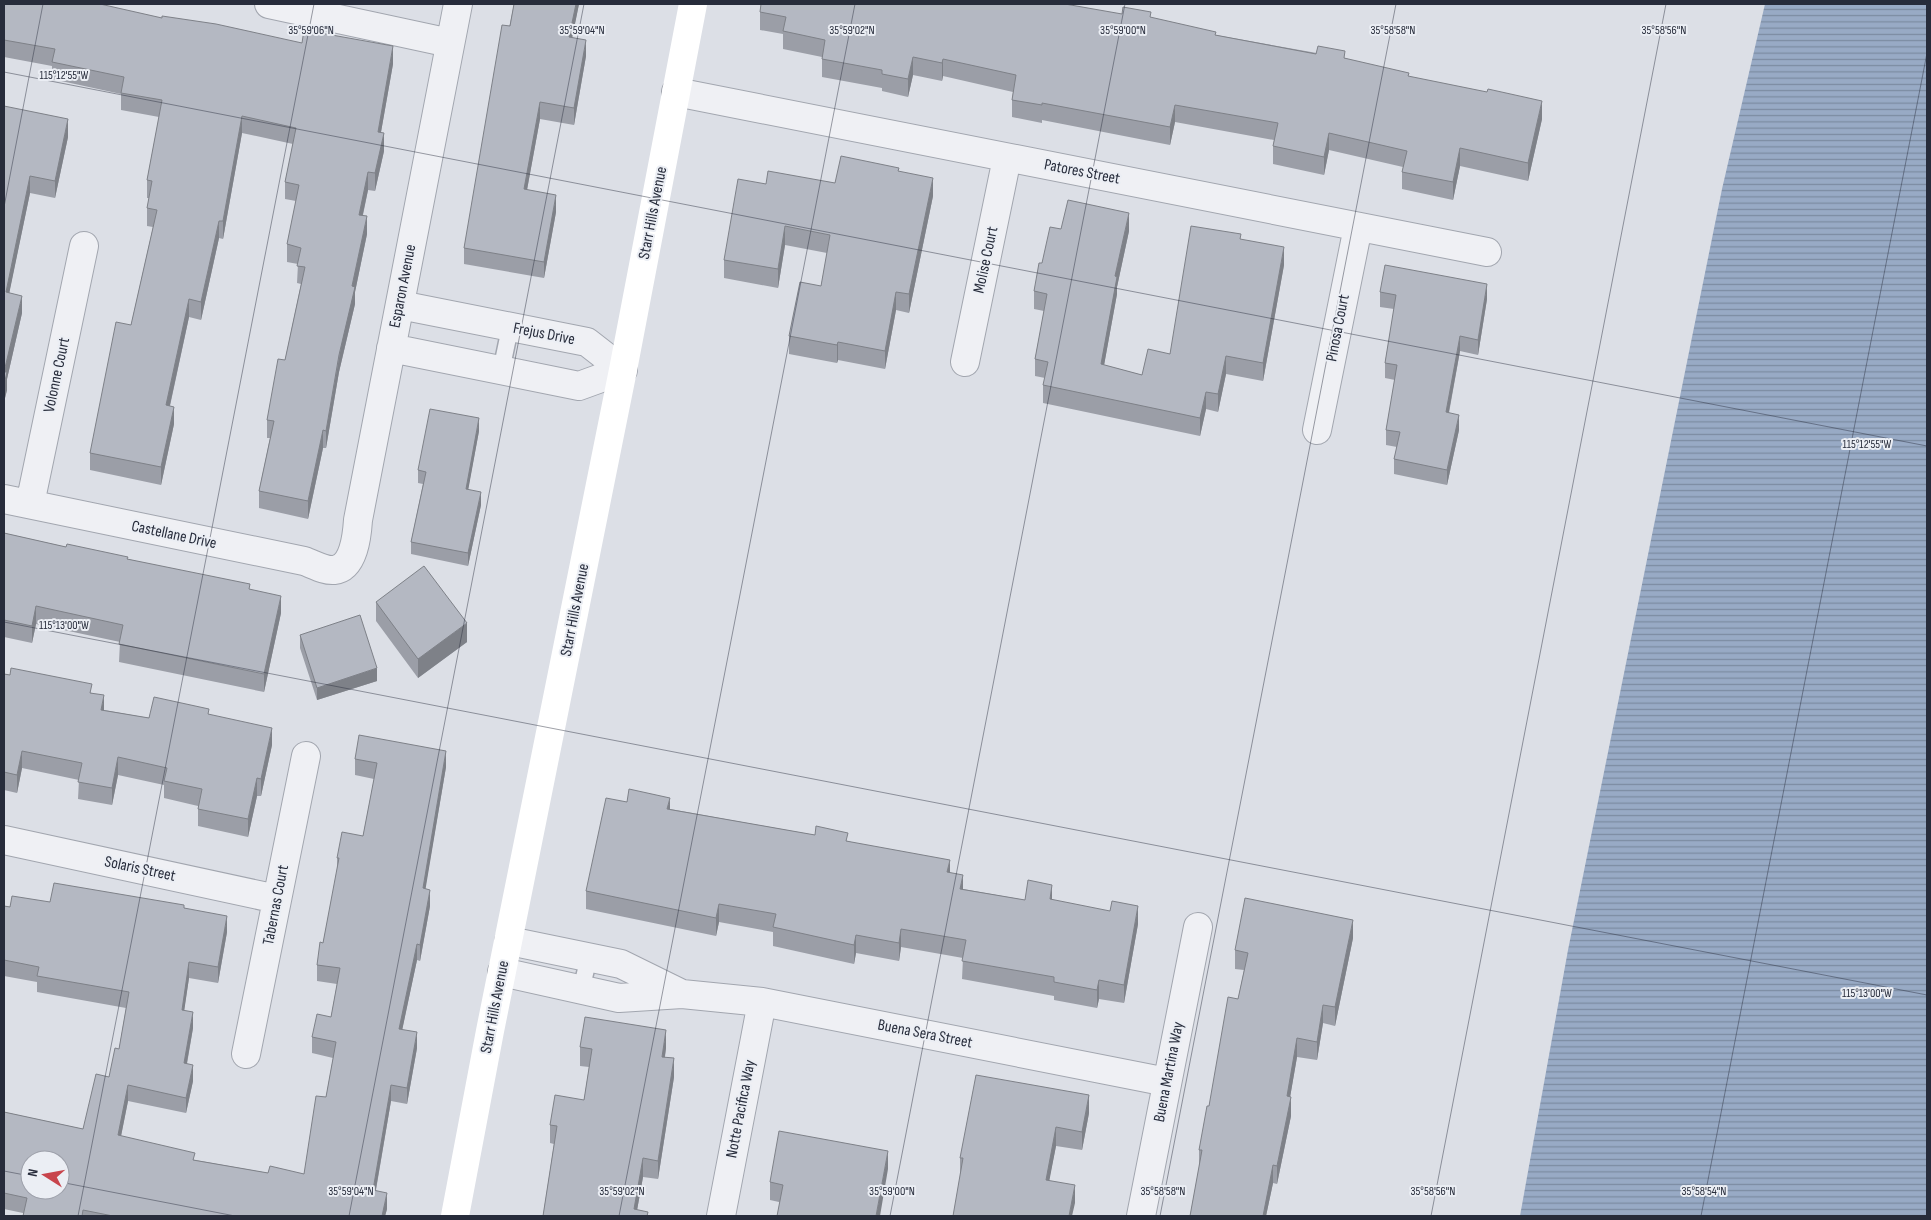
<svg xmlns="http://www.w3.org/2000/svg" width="1931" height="1220" font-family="'Sofia Sans Condensed',sans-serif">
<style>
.water{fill:url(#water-rules)}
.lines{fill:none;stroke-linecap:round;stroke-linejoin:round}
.lane-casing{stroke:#a2a6af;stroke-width:19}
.street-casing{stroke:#a2a6af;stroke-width:30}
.lane{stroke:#eff0f4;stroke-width:16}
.street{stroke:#eff0f4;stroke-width:28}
.secondary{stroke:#fff;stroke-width:28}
.wall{fill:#9b9ea7}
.shaded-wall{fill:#7e8188}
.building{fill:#b4b8c2;stroke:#7e8188;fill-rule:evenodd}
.ticks{fill:none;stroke:#272c3b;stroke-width:1;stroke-opacity:0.45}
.labels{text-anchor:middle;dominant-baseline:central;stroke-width:4;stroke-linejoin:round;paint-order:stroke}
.street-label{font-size:16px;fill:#272c3b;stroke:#ebeef4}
.ticks-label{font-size:12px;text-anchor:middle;fill:#272c3b;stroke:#ebeef4;stroke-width:4;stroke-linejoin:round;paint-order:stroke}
</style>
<defs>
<pattern id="water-rules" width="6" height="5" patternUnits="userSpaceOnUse" patternTransform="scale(1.25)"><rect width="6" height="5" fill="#98aac5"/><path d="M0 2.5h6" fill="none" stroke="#7c8ba1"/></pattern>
</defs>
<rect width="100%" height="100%" fill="#dcdfe6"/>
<path class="water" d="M1765 4H1927V1216H1520L1568 950 1722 189Z"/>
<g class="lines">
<g class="lane-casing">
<path id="lane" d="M501 371 510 328
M581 990 589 957"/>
</g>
<g class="street-casing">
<path id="street" d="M269 4 450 43
M676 92 1487 252
M400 305 587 342 623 370
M391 348 579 386 623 370
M965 362 1007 158
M1317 430 1358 227
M4 499 304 561C313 564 325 571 334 570 354 568 357 535 358 520L458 4
M30 504 84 246
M4 840 277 899
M509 941 621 964 680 993
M502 972 619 998 682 994 762 1002 1167 1082
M246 1054 306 756
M721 1216 762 1002
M1141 1216 1198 927"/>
</g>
<use href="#lane" class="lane"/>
<use href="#street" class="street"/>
<path class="secondary" d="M455 1216 490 1031 623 370 693 4"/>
</g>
<path class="wall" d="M4 4 162 18 393 64 381 132 384 151 375 191 368 190 363 215 367 234 355 292V304L339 372 326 448H323L308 519 259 508V491L270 438H267V420L285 360 301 284 297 283 298 264 287 262V244L296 201 285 199V182L293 144 242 133 223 239 219 238 201 320 189 317 170 406 174 424 161 485 90 470V453L131 325 153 227 147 226V208L149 198H147V180L159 117 121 110V94L52 79V66L4 57Z
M514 4H579L572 37 586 56 574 125 540 119 527 190 556 212 544 278 464 264V248Z
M760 12 1122 14 1151 18 1216 35 1345 58 1409 77 1542 119 1528 181 1460 166 1453 200 1402 189V172L1403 167 1329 150 1324 175 1273 164V146L1274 140 1175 122 1170 145 1042 120V123L1012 117V100L1013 92 943 76 942 81 913 75 908 97 882 91V88L822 77V57L783 49V34L760 30Z
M4 106 68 137 55 198 30 193 9 293 22 313 7 379V390L4 402Z
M899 171 933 196 909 313 896 310 885 369 838 360 837 363 789 354V336L821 286 827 253 785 245 778 288 724 278V260L766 184 835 183Z
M1061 229 1129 231 1117 287V294L1104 365 1142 375 1170 354 1241 240 1284 265 1263 381 1226 374 1218 412 1206 409 1200 436 1043 403V385L1045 378 1035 376V359L1044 311 1034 309V291L1042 263Z
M1380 292 1487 299 1478 355 1460 351 1449 413 1459 430 1447 485 1394 474V459L1397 447 1386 445V430L1395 380 1385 378V363L1394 309 1380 307Z
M479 431 468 489 481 505 468 566 411 554V542L423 484 418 483V470Z
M4 533 66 547 128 559 250 589 281 613 264 692 119 662 120 642 36 624 32 643 4 637Z
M376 602 467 642 418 678 376 621Z
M300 635 377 681 317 700 300 648Z
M4 674 92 693 104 710 149 718 209 714 272 745 261 796H257L248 837 198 826V806L164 798V785L118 775 112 805 78 799 79 780 22 768 17 793 4 790Z
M355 759 446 767 425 889 430 906 420 961 417 960 402 1030 417 1048 407 1104 391 1101 376 1190 387 1209 385 1216H23V1213L4 1209V1112L83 1129 109 1077 119 1049 126 1008 37 992V982L4 976V906L10 907 50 902 184 908 227 932 218 983 189 978 184 1010 193 1028 187 1064 193 1081 186 1113 128 1101 121 1136 195 1160 268 1173 304 1174 326 1097 333 1058 312 1053V1037L331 1017 337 984 317 981V965L323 943 337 873V858L363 836 374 779 355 775Z
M670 809 848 841 950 873 963 889 1025 900H1052L1138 924 1124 1003 1099 999 1097 1008 1054 1000V996L962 979 963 958 901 947 899 961 856 953 854 964 773 946V932L719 922 716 936 586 909V891Z
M1353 938 1335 1026 1323 1023 1317 1060 1297 1057 1290 1097 1291 1116 1277 1184 1273 1183 1266 1216H1190L1199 1168V1150L1209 1106 1238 999 1244 970 1235 969V950Z
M580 1047 666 1048 665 1057 674 1077 658 1179 643 1177 637 1210 648 1216H543L554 1144 550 1143V1125L584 1100 589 1067 580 1066Z
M1089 1113 1082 1150 1056 1146 1049 1180 1075 1203 960 1174V1158Z
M888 1169 779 1202 770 1200V1182Z"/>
<path class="shaded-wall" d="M576 4H579L569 54V37Z
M586 40V56L574 125V108Z
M393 46V64L378 149V132Z
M913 57V75L908 97V79Z
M943 59V76L942 81V63Z
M1542 101V119L1528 181V163Z
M540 102V119L524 206V189Z
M1175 105V122L1170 145V127Z
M242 116V133L223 239V221Z
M68 119V137L55 198V181Z
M384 133V151L375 191V173Z
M1329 133V150L1324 175V157Z
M1460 148V166L1453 200V182Z
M368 172V190L359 232V215Z
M30 176V193L6 309V292Z
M933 178V196L909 313V294Z
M556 195V212L544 278V262Z
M1129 213V231L1117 287V294L1101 382V364L1115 276Z
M367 216V234L355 292V304L339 372 326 448V431L352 286Z
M219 221V238L201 320V302Z
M785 226V245L778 288V269Z
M1284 247V265L1263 381V363Z
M1487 284V299L1478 355V340Z
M896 292V310L885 369V351Z
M22 296V313L7 379V390L4 402V372Z
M189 299V317L166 423V405Z
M1460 336V351L1446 427V412Z
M838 342V360L837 363V345Z
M1226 356V374L1218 412V394Z
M1206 392V409L1200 436V418Z
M174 407V424L161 485V467Z
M1459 415V430L1447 485V470Z
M479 418V431L466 502V489Z
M323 430V448L308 519V501Z
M481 492V505L468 566V553Z
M281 596V613L264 692V674Z
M36 606V624L32 643V626Z
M467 623V642L418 678V659Z
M377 668V681L317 700V688Z
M104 695V713L101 710Z
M272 728V745L261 796V779Z
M22 751V768L17 793V775Z
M446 751V767L423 904V888Z
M118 757V775L112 805V788Z
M257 778V796L248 837V819Z
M670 798V816L667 809Z
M950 860V878L947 872Z
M963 875V893L960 889Z
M1052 885V904L1050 899Z
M430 890V906L420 961V945Z
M719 904V922L716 936V918Z
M1138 906V924L1124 1003V985Z
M227 916V932L218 983V967Z
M1353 920V938L1335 1026V1007Z
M901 929V947L899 961V943Z
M856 935V953L854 964V945Z
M417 944V960L399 1045V1029Z
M189 962V978L182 1026V1010Z
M1099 980V999L1097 1008V990Z
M1323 1005V1023L1317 1060V1042Z
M193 1012V1028L184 1079V1063Z
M666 1030V1048L662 1075V1057Z
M417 1032V1048L407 1104V1088Z
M1297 1038V1057L1287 1115V1096Z
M674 1058V1077L658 1179V1161Z
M193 1065V1081L186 1113V1098Z
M128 1085V1101L118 1151V1135Z
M391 1085V1101L373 1206V1190Z
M1089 1095V1113L1082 1150V1132Z
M1291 1097V1116L1277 1184V1166Z
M1056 1127V1146L1046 1198V1180Z
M888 1151V1169L880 1216H876Z
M643 1158V1177L636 1216 634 1209Z
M1273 1165V1183L1266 1216H1263Z
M1075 1185V1203L1072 1216H1069Z
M387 1193V1209L385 1216H382Z"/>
<path class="building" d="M4 4H100L162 18V16L216 24 302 43 304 30 393 46 378 132 384 133 375 173 368 172 359 215 367 216 352 286 355 287 339 355 326 431 323 430 308 501 259 491 274 421 267 420 278 359 285 360 305 267 297 266 301 248 287 244 299 185 285 182 296 128 242 116 223 221H219L201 302 189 299 166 405 174 407 161 467 90 453 116 322 131 325 157 210 147 208 152 181 147 180 162 100 121 93 124 77 52 62 55 49 4 40Z
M514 4H576L569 37 586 40 574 108 540 102 524 189 556 195 544 262 464 248 502 25 510 26Z
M761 4H1065L1122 14 1123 7 1151 12 1150 17 1216 32 1215 35 1316 54 1318 46 1345 51 1344 58 1409 73 1408 76 1487 92 1488 89 1542 101 1528 163 1460 148 1453 182 1402 172 1407 151 1329 133 1324 157 1273 146 1278 123 1175 105 1170 127 1042 103V105L1012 100 1016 75 943 59 942 63 913 57 908 79 882 74V70L822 59 825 40 783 31 786 17 760 12Z
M4 106 68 119 55 181 30 176 6 292 22 296 4 372H7L4 385Z
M841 156 899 168 898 171 933 178 909 294 896 292 885 351 838 342 837 345 789 336 800 282 821 286 830 235 785 226 778 269 724 260 738 179 766 184 768 171 835 183Z
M1068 200 1129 213 1115 276 1117 277 1101 364 1142 375 1148 349 1170 354 1191 226 1241 234 1240 239 1284 247 1263 363 1226 356 1218 394 1206 392 1200 418 1043 385 1048 362 1035 359 1047 294 1034 291 1039 263H1042L1050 227 1061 229Z
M1385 265 1487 284 1478 340 1460 336 1446 412 1459 415 1447 470 1394 459 1400 432 1386 430 1397 365 1385 363 1396 295 1380 292Z
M430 409 479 418 466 489 481 492 468 553 411 542 426 472 418 470Z
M4 533 66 547 67 544 128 557 127 559 250 584 249 589 281 596 264 674 119 644 123 625 36 606 32 626 4 620Z
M424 566 467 623 418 659 376 602Z
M360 615 377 668 317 688 300 635Z
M11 668 92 684 90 693 104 695 101 710 149 718 154 697 209 709 208 714 272 728 261 779 257 778 248 819 198 809 202 789 164 781 167 768 118 757 112 788 78 782 82 763 22 751 17 775 4 772V674L10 675Z
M359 735 446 751 423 888 430 890 420 945 417 944 399 1029 417 1032 407 1088 391 1085 373 1190 387 1193 382 1216H113L83 1210 82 1216H23L27 1198 4 1193V1112L83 1129 96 1074 109 1077 115 1048 119 1049 129 992 37 976 39 967 4 960V906L10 907 12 896 50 902 54 883 184 905V908L227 916 218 967 189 962 182 1010 193 1012 184 1063 193 1065 186 1098 128 1085 118 1135 195 1153 193 1160 268 1173 270 1166 304 1174 316 1096 326 1097 336 1042 312 1037 317 1014 331 1017 340 968 317 965 320 942 323 943 339 858H337L342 832 363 836 377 763 355 759ZM30 1160H60V1190H30Z
M629 789 670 798 667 809 815 835 816 826 848 833 846 841 950 860 947 872 963 875 960 889 1025 900 1028 880 1052 885 1050 899 1110 911 1112 901 1138 906 1124 985 1099 980 1097 990 1054 982V977L962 961 966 940 901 929 899 943 856 935 854 945 773 927 776 914 719 904 716 918 586 891 606 798 627 802Z
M1245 898 1353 920 1335 1007 1323 1005 1317 1042 1297 1038 1287 1096 1291 1097 1277 1166 1273 1165 1263 1216H1190L1202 1150H1199L1207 1106H1209L1228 997 1238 999 1248 953 1235 950Z
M585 1017 666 1030 662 1057 674 1058 658 1161 643 1158 634 1209 648 1212 647 1216H543L557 1126 550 1125 555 1095 584 1100 592 1049 580 1047Z
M976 1075 1089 1095 1082 1132 1056 1127 1046 1180 1075 1185 1069 1216H953L963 1158H960Z
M779 1131 888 1151 876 1216H777L783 1185 770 1182Z"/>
<path class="ticks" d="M4 72 1927 446M4 207 43 4M4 622 1927 995M4 1171 30 1176M60 1182 235 1216M78 1216 314 4M349 1216 584 4M619 1216 855 4M890 1216 1125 4M1160 1216 1396 4M1431 1216 1666 4M1701 1216 1927 53"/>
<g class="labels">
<g class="street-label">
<text transform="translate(1082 172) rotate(11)">Patores Street</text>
<text transform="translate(653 213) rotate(-79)">Starr Hills Avenue</text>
<text transform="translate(986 260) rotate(-78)">Molise Court</text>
<text transform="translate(403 286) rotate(-79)">Esparon Avenue</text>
<text transform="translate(1338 328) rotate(-79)">Pinosa Court</text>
<text transform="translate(544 334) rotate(11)">Frejus Drive</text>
<text transform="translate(57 375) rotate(-78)">Volonne Court</text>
<text transform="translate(174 535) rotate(12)">Castellane Drive</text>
<text transform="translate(575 610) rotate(-79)">Starr Hills Avenue</text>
<text transform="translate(140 869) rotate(12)">Solaris Street</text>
<text transform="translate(276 905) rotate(-79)">Tabernas Court</text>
<text transform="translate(495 1007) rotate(-79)">Starr Hills Avenue</text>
<text transform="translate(925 1034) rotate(11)">Buena Sera Street</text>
<text transform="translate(1169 1072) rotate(-79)">Buena Martina Way</text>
<text transform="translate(741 1109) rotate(-79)">Notte Pacifica Way</text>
</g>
</g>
<g class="ticks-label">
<text x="311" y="34">35°59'06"N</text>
<text x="582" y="34">35°59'04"N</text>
<text x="852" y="34">35°59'02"N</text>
<text x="1123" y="34">35°59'00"N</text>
<text x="1393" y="34">35°58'58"N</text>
<text x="1664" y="34">35°58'56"N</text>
<text x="64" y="79">115°12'55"W</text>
<text x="1867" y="448">115°12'55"W</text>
<text x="64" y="629">115°13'00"W</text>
<text x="1867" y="997">115°13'00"W</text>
<text x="351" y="1195">35°59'04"N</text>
<text x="622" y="1195">35°59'02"N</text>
<text x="892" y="1195">35°59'00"N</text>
<text x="1163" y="1195">35°58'58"N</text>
<text x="1433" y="1195">35°58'56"N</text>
<text x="1704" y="1195">35°58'54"N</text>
</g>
<rect width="1931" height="1220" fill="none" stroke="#272c3b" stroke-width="10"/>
<g transform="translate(45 1175) rotate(281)"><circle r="24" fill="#ebeef4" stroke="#9da0aa"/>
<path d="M0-4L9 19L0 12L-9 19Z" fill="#c8444c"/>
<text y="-8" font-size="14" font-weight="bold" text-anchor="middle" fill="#272c3b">N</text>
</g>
</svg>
